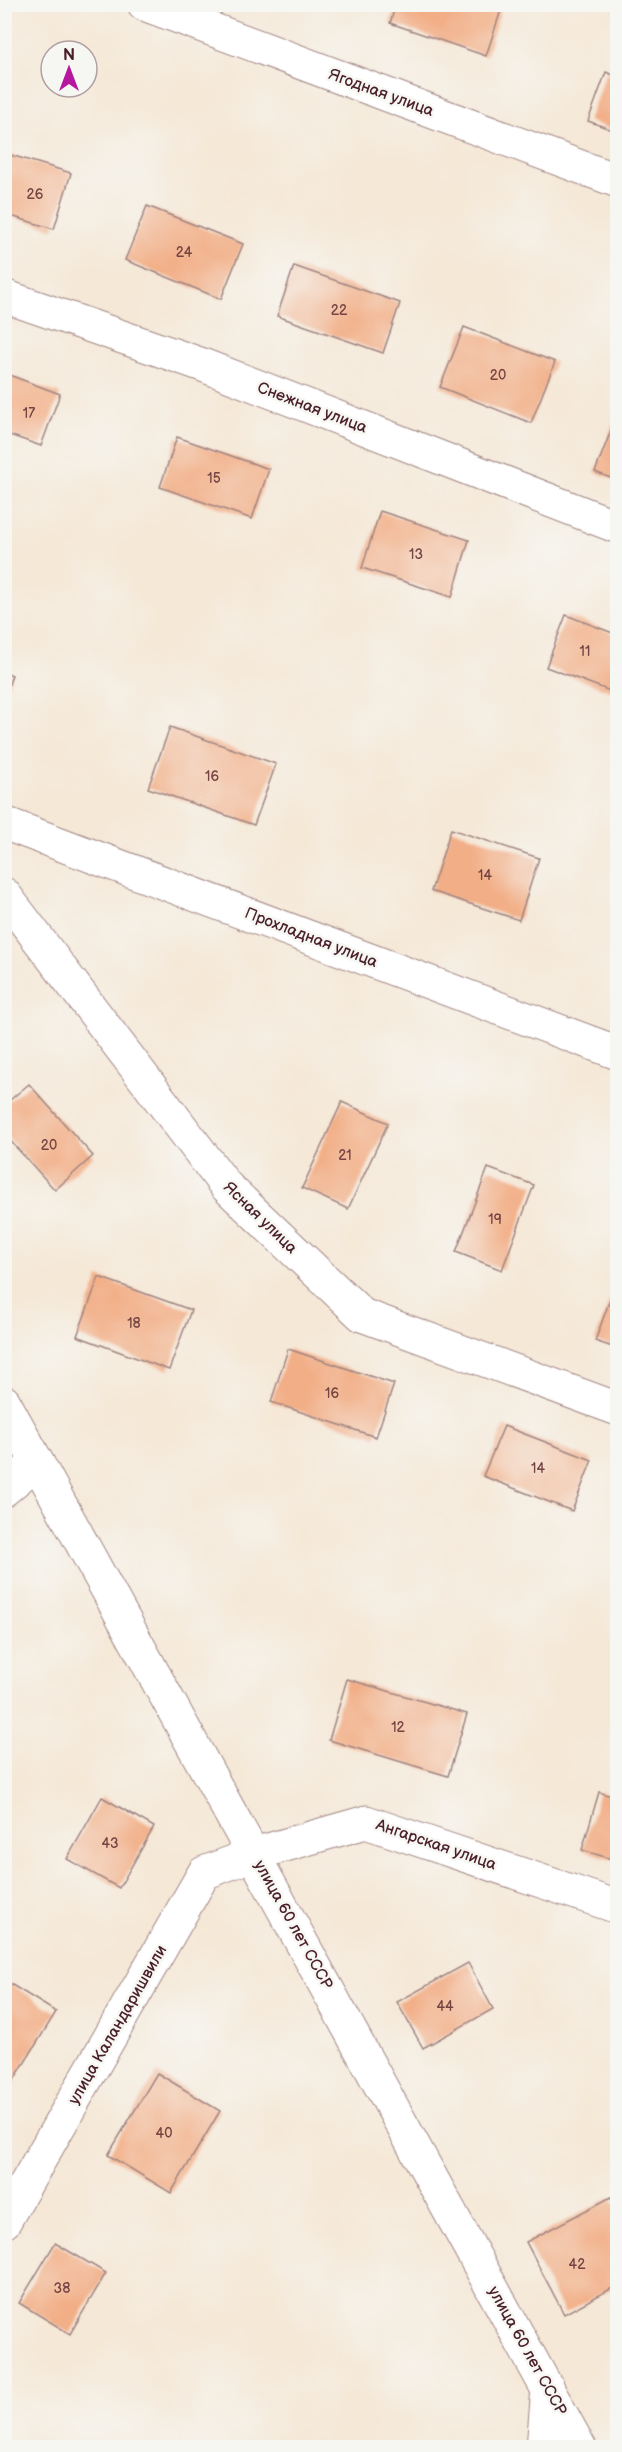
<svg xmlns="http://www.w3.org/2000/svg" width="622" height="2452" font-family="'Balsamiq Sans',sans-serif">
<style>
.building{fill:#f2ae86}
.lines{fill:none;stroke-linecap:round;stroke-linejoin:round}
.minor-casing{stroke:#a08481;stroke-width:35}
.minor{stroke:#fff;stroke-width:33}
.labels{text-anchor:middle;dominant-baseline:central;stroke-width:5;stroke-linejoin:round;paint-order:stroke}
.number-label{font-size:14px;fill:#744342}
.street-label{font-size:16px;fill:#4a1f2b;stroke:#f6f6f2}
</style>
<rect width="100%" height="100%" fill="#f6f6f2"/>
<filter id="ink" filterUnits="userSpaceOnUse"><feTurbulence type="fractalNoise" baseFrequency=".0167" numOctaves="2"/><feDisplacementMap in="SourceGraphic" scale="12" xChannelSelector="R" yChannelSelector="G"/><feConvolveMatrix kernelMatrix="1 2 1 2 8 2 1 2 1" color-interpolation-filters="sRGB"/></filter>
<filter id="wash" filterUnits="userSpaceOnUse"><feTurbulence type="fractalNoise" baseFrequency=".008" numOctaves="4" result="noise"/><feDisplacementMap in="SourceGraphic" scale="24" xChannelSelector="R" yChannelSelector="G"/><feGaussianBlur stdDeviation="1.35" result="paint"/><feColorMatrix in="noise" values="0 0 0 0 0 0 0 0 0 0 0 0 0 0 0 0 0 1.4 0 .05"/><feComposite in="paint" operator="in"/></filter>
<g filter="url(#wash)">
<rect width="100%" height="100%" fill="#f5e8d7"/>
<g id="blocks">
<path class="building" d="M396 4H503L486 56 390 23Z
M606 72 618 77V132L588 121Z
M4 153 71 173 54 229 4 214Z
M147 206 243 244 221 299 125 260Z
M294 266 400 303 383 353 277 316Z
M464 327 555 362 531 423 440 387Z
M4 373 60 394 41 446 4 433Z
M618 412V481L595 472Z
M177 437 269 469 252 519 160 487Z
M380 511 469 540 452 597 362 568Z
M566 615 618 635V694L546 667Z
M5 672 12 675 5 697Z
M170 727 276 764 254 825 148 788Z
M451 829 539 858 519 920 431 891Z
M29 1084 93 1156 55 1190 4 1134V1105Z
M342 1102 388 1123 348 1209 302 1188Z
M488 1168 534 1185 502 1270 456 1252Z
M99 1277 191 1310 169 1370 77 1336Z
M618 1277V1349L595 1341Z
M288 1349 394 1384 376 1437 271 1402Z
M504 1426 592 1460 572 1511 483 1476Z
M347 1679 467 1714 448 1776 329 1740Z
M599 1792 618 1798V1861L582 1850Z
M102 1797 154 1827 119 1888 67 1859Z
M468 1963 493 2009 423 2048 397 2002Z
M4 1980 56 2012 4 2096Z
M157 2073 220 2111 171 2193 108 2155Z
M611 2197 618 2209V2285L564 2314 526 2242Z
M55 2243 106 2273 70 2334 19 2303Z"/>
</g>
</g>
<g filter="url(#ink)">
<use href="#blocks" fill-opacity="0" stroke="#a08481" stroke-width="1.5"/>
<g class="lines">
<g class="minor-casing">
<path id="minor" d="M144 4 618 181
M4 296 200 364 618 527
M4 823 618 1053
M4 894 226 1186 362 1315 618 1409
M4 1402 580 2448
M4 1490 37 1462
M4 2222 204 1873 254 1854 366 1822 618 1907
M543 2448 548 2388"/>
</g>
<use href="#minor" class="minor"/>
</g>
</g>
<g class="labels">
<g class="number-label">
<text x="35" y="194">26</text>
<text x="184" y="252">24</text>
<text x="339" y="310">22</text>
<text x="498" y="375">20</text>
<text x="29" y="413">17</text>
<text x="214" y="478">15</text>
<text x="416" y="554">13</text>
<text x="585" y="651">11</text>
<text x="212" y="776">16</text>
<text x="485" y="875">14</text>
<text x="49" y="1145">20</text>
<text x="345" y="1155">21</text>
<text x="495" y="1219">19</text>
<text x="134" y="1323">18</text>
<text x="332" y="1393">16</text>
<text x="538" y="1468">14</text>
<text x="398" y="1727">12</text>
<text x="110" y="1843">43</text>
<text x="445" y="2006">44</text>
<text x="164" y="2133">40</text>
<text x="577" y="2264">42</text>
<text x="62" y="2288">38</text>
</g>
<g class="street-label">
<text transform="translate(381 93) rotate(20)">Ягодная улица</text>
<text transform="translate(312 408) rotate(21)">Снежная улица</text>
<text transform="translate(311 938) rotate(21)">Прохладная улица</text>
<text transform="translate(260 1218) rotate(44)">Ясная улица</text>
<text transform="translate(436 1845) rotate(19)">Ангарская улица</text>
<text transform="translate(293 1925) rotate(61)">улица 60 лет СССР</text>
<text transform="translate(118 2025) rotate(-60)">улица Каландаришвили</text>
<text transform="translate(527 2351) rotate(61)">улица 60 лет СССР</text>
</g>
</g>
<rect width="622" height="2452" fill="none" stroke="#f6f6f2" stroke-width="24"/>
<g transform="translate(69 69)"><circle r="28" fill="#f6f6f2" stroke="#b1a0a2" stroke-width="1.5"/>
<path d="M0-4.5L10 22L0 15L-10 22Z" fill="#b5179e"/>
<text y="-9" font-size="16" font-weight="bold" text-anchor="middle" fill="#4a1f2b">N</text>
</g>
</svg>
